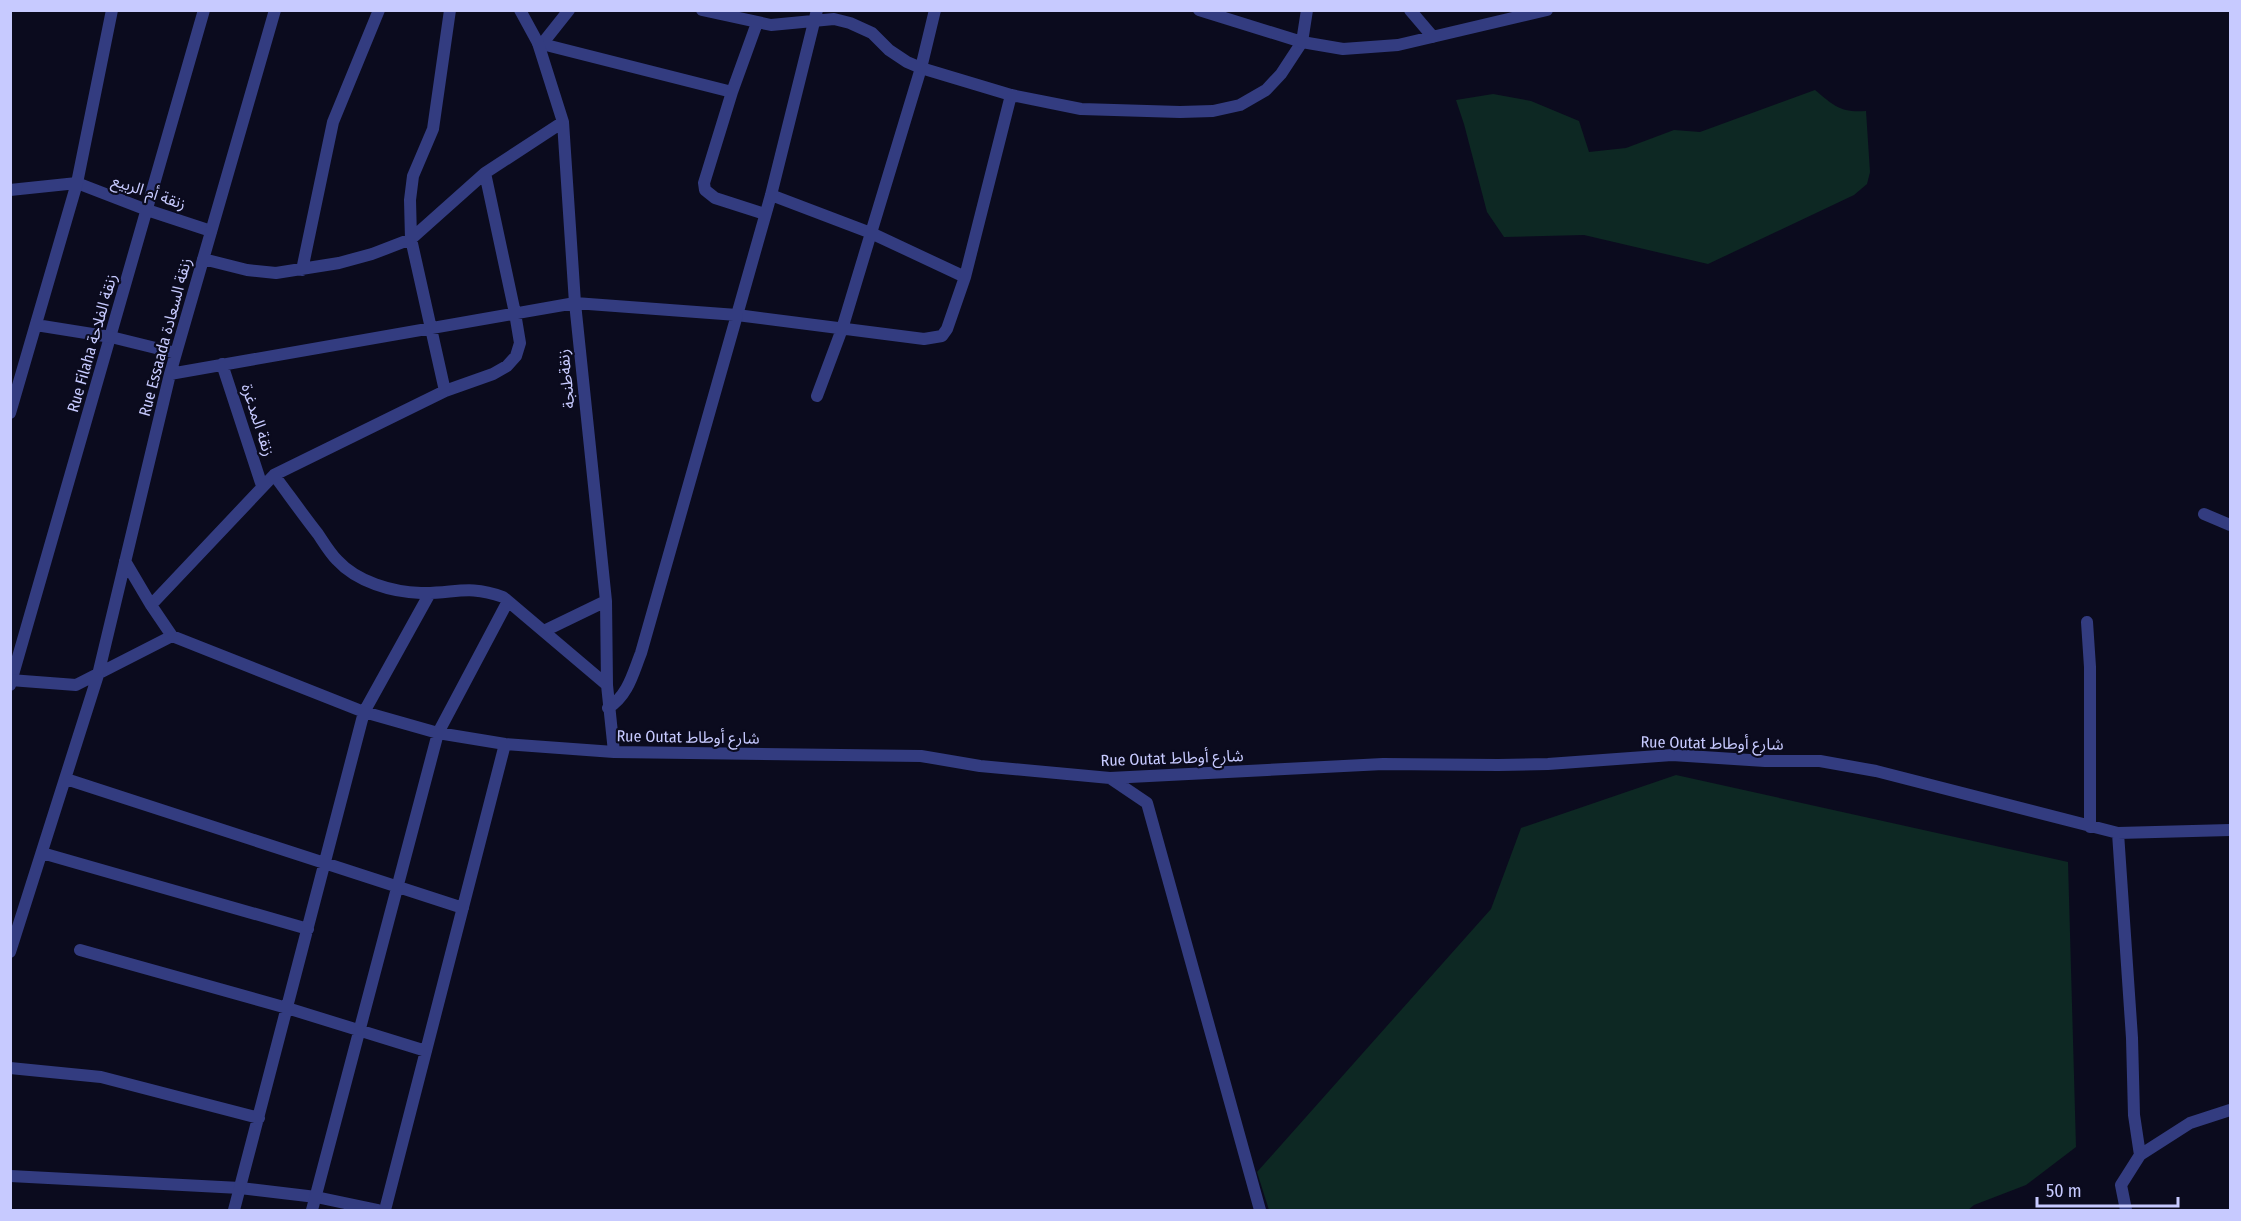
<svg xmlns="http://www.w3.org/2000/svg" width="2241" height="1221" font-family="'Fira Sans Condensed','Noto Sans Arabic',sans-serif">
<style>
.green{fill:#0d2823}
.lines{fill:none;stroke-linecap:round;stroke-linejoin:round}
.lane{stroke:#333c80;stroke-width:12}
.street{stroke:#333c80;stroke-width:12}
.labels{text-anchor:middle;dominant-baseline:central;stroke-width:4.5;stroke-linejoin:round;paint-order:stroke}
.street-label{font-size:16px;fill:#c7caff;stroke:#0b0b1e}
</style>
<rect width="100%" height="100%" fill="#0b0b1e"/>
<path class="green" d="M1815 90C1834 106 1841 113 1866 111L1870 172 1867 184 1854 195 1708 264 1584 235 1504 237 1487 212 1464 124 1456 100 1493 94 1531 101 1579 121 1589 152 1626 148 1674 130 1700 132Z
M1676 775 2068 862 2076 1147 2026 1185 1974 1205 1968 1210H1269L1257 1172 1491 909 1521 828Z"/>
<g class="lines">
<path class="lane" d="M702 10 771 25 834 19 850 23 872 33 889 50 907 62 921 68 1011 95 1081 109 1180 112 1213 111 1240 105 1266 90 1281 74 1302 42
M817 10 771 195 737 315 924 339 942 336 947 329 965 277 1011 95
M757 23 732 92 704 183 705 190 715 198 765 214
M538 43 732 92
M542 44 569 10
M77 183 147 210 211 231
M771 195 871 233 921 68 935 10
M817 396 842 329 871 233 965 277
M10 685 204 10
M10 1176 240 1188 316 1197 378 1210"/>
<path class="street" d="M520 10 538 43 563 122 575 303 606 601 607 685 614 752
M1199 10 1302 42 1343 49 1398 45 1547 10
M1410 10 1433 37
M1302 42 1307 10
M10 190 77 183
M203 259 247 270 276 273 339 263 372 254 411 239 485 173 563 122
M302 270 333 122 379 10
M36 325 111 337 176 353
M222 364 262 486
M170 374 575 303 737 315 641 653C633 673 628 696 608 708
M445 391 411 239 410 200 413 176 433 129 450 10
M10 413 77 183 112 10
M274 475C289 495 303 515 318 534 324 543 330 553 337 560 357 582 392 592 421 593 454 594 468 584 503 597L607 685
M2204 514 2230 525
M125 561 151 605 172 636
M151 605 274 475 445 391 493 374 507 366 516 356 520 343 515 313 485 173
M2087 622 2090 667V827
M544 631 606 601
M10 680 76 685 172 636 364 712 438 733 505 744 614 752 921 756 980 766 1110 778 1383 764 1498 765 1548 764 1672 755 1765 761H1820L1876 771 2118 833 2230 830
M1110 778 1147 803 1260 1210
M66 779 463 908
M2118 833 2132 1038 2134 1115 2140 1155
M42 853 308 929
M80 950 287 1008 426 1051
M10 952 98 675 170 374 275 10
M10 1068 101 1077 259 1118
M234 1210 364 712 430 593
M312 1210 438 733 508 601
M385 1210 505 744
M2126 1210 2121 1185 2140 1155 2190 1123 2230 1110"/>
</g>
<g class="labels">
<g class="street-label">
<text transform="translate(149 192) rotate(19)">زنقة أم الربيع</text>
<text transform="translate(165 337) rotate(-75)">Rue Essaada زنقة السعادة</text>
<text transform="translate(92 343) rotate(-74)">Rue Filaha زنقة الفلاحة</text>
<text transform="translate(566 379) rotate(-96)">زنقةطنجة</text>
<text transform="translate(258 420) rotate(72)">زنقة المدغرة</text>
<text transform="translate(688 737) rotate(1)">Rue Outat شارع أوطاط</text>
<text transform="translate(1712 743) rotate(1)">Rue Outat شارع أوطاط</text>
<text transform="translate(1172 758) rotate(-2)">Rue Outat شارع أوطاط</text>
</g>
</g>
<rect width="2241" height="1221" fill="none" stroke="#c7caff" stroke-width="24"/>
<path d="M2037 1197v9h141v-9" fill="none" stroke="#c7caff" stroke-width="3"/>
<text x="2046" y="1197" font-size="18" fill="#c7caff" stroke="#0b0b1e" stroke-width="4.5" paint-order="stroke">50 m</text>
</svg>
